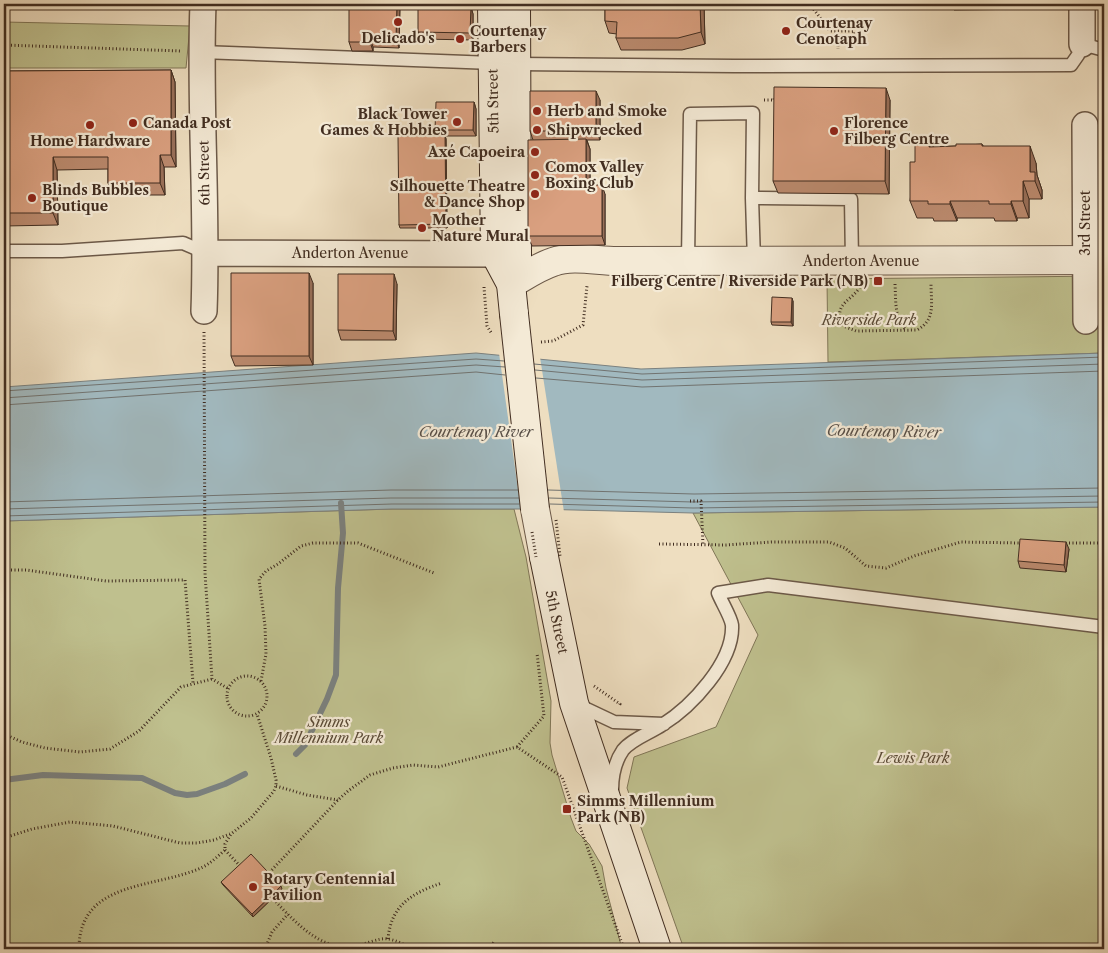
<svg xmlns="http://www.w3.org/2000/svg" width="1108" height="953" font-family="'Libre Caslon Text',serif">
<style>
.green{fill:#bfc08e;stroke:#807657}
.water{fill:#a1b9bf;stroke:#7b817f}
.pier{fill:#eedec0}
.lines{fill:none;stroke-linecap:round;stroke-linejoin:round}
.shore{stroke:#717370;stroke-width:1}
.stream{stroke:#7b817f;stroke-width:6}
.service-casing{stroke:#6c5948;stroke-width:15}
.minor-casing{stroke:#6c5948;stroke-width:28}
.tertiary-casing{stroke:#6c5948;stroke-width:30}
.secondary-casing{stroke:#412d20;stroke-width:30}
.path{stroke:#412d20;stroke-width:3;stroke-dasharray:1 2.5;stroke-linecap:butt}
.service{stroke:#f4ead6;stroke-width:12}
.minor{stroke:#f4ead6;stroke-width:25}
.tertiary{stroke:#f4ead6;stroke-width:28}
.secondary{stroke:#f4ead6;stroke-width:28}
.secondary-bridge-casing{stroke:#412d20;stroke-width:30;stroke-linecap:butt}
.path-bridge{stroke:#412d20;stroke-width:3;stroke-dasharray:1 2.5;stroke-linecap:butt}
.secondary-bridge{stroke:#f4ead6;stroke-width:28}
.wall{fill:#bb8a6e;stroke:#412d20}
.shaded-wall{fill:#99705a;stroke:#412d20}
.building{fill:#daa080;stroke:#412d20}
.poi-dot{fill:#8f2418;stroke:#f4ead6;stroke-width:2}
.labels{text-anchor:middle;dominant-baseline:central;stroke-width:4.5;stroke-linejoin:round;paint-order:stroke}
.poi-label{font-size:14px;font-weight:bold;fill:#412d20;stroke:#f4ead6;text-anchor:start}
.street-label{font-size:14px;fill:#412d20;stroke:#f4ead6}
.park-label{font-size:14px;font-style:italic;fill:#5a4a36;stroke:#f4ead6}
.water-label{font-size:15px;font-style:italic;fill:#595048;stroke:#f4ead6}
</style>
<rect width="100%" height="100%" fill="#eedec0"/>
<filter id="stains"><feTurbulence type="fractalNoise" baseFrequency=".004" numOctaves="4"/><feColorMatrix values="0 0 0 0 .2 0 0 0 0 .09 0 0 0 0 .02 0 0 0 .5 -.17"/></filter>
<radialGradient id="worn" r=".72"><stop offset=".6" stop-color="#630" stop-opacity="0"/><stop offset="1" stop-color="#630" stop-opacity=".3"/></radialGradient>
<path class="green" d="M4 22 190 26 186 68H4Z
M1104 276V353L828 362 827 279Z
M1104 507V949H684L627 788 634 757 716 727 758 635 693 513Z
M392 509H514L526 557 551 701 550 743 552 755 571 818 576 831 589 844 602 866 606 888 622 949H4V521Z"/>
<path class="water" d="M476 353 641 369 1104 353V507L693 513 535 509H392L4 521V387Z"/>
<path class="pier" d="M499 353 540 357 564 512 521 511Z"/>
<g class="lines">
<path class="shore" d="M534 364 642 374 1104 357
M535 370 642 380 1104 364
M536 378 642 387 1104 371
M4 391 476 359 504 361
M4 398 476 365 505 367
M4 405 476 372 505 375
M548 490 694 494 1104 488
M549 498 693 502 1104 496
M4 502 391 490H518
M550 504 693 508 1104 502
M4 509 391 498H519
M4 516 392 504H519"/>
<path class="stream" d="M296 754 305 745 327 699 336 675 338 588 343 533 341 503
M4 780 43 775 142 778 175 793 187 795 197 794 225 784 245 774"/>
<g class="service-casing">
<path id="service" d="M201 52 493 63
M517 64 734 66 1071 65 1078 55 1082 44 1104 50
M752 198 851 199 852 261
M4 251H62L183 243 206 253
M688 261 690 114 753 113 752 198 754 261
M578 705 614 722 664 724
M612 790C612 776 614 763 623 750 632 739 650 733 662 725 691 707 734 662 732 625 731 617 721 601 718 593L768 585 1104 627"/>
</g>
<g class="minor-casing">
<path id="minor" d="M203 4C199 106 208 209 204 311
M1082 44V4
M1085 125 1086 321
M206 253 495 254"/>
</g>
<g class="tertiary-casing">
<path id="tertiary" d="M511 284C525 276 538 267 553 262 572 255 597 261 617 261L1104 260
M535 509 544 557"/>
</g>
<g class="secondary-casing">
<path id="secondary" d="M492 4 495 254 511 284
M514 314 511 284 517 257 516 4
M544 557 574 703 657 949"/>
</g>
<path class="path" d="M790 4 791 8 812 7 830 31H854L853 38H838V49
M4 45 181 51
M764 100H774V96
M861 284C855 301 831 302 843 326L856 331 917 330C936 320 931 303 931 284
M895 284C896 300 894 318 906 330
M484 287 487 326 492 334
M204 332 205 573 212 679 229 689
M541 342 553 341 583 325 587 286
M690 501H701L703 545
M1062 543H1104
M659 544 726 545 771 542H829L845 548 866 566 886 568 914 556 961 542 1021 543
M4 570H26L106 581 185 580 193 683
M227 696a20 20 0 1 1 40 0a20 20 0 1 1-40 0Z
M261 681 266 654 265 626 259 579 266 571 278 564 301 546 313 543H358L434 573
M594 686 620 704 619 706
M4 734 22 742 45 748 80 752 110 749 139 731 181 687 212 679
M517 747 544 716 537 653
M276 786 307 795 338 800
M4 838 32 829 70 822 113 826 180 843H197L214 840 230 834
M225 850 242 868
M267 875 338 800 348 791 370 775 393 768 413 765 438 767 517 747 562 777 624 949
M271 897C293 919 317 949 351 947 362 946 379 937 388 939 397 940 406 946 414 949
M388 939C391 905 412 893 442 883
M79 949C79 879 157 889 203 867 211 863 218 856 225 850V844L231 834 251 818 274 791 276 786V780L271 758 257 714
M265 949 272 932 288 914
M489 949 494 942"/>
<use href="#service" class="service"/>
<use href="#minor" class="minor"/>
<use href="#tertiary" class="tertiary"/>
<use href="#secondary" class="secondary"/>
<g class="secondary-bridge-casing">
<path id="secondary-bridge" d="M514 314 535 509"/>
</g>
<path class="path-bridge" d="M556 520 560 556
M532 532 536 557"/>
<use href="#secondary-bridge" class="secondary-bridge"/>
</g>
<path class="wall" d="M400 4 399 48 373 47V51H352L349 42 362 9Z
M605 4H704L705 44 682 50H621L616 38 617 34 609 33 605 21Z
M952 4H1037L1038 9 954 10Z
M471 7 473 14V40L420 39 418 32Z
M171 70 175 82 176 167H164L165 195H112L108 183V169L57 170 58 225 4 226V71Z
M600 100V140H587L590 149V185L605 194V245L532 246 528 236 533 140 530 131Z
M890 100 889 194 778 193 773 181Z
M474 102 476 109V136H445L446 139 447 228H400L399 225 438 136 435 130Z
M982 144 983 146 1036 163 1037 175 1042 190V199H1029V218H1017V221H995L994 218H957V221H934L933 218H917L910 201 915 162 929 145 930 147 956 146Z
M313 283V365L235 366 231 356Z
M397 284 396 340H341L338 330Z
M793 301V326L772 325 771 322Z
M1069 549 1066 572 1020 568 1018 561Z
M221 882 282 889 253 917 223 885Z"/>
<path class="shaded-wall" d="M397 4H400L399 48 396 38Z
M700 4H704L705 44 701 32Z
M471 7 473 14V40L470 33Z
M370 38 373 47V51L370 42Z
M171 70 175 82 176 167 171 155Z
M886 88 890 100 889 194 885 181Z
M596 91 600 100V140L596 131Z
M474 102 476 109V136L473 130Z
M445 135 446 139 447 228 446 224Z
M586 139 590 149V195L586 185Z
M1030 146 1036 163 1037 175 1042 190V199L1035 181 1030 172Z
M160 155 164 167 165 195 160 183Z
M53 157 57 170 58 225 53 213Z
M1023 181 1029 199V218L1023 201Z
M602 185 605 194V245L602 236Z
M950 201 957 218V221L950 204Z
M1011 201 1017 218V221L1011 204Z
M309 273 313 283V365L309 356Z
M394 274 397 284 396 340 393 331Z
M792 298 793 301V326L791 322Z
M1066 542 1069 549 1066 572 1064 565Z
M281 886 282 889 253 917 252 914Z"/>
<path class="building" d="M362 4H397L396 38H370V42H349V8L362 9Z
M605 4H700L701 32 678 38H616L617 22 605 21Z
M418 6 471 7 470 33 418 32Z
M171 70V155H160V183H108V157H53V213H4V71Z
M774 87 886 88 885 181H773Z
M530 91H596V131H530Z
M436 102H474L473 130H435Z
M445 135 446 224 399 225 398 136Z
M586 139V185H602V236H528V140Z
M956 144H982V146H1030V172H1035V181H1023V201H1011V204H989V201H950V204H928V201H910V162H915V145H929V147L956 146Z
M231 273H309V356H231Z
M338 274H394L393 331 338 330Z
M772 297 792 298 791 322H771Z
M1020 539 1066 542 1064 565 1018 561Z
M251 854 281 886 252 914 221 882Z"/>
<g class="poi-dot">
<circle cx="398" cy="22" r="5"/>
<circle cx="786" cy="31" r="5"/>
<circle cx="460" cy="39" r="5"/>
<circle cx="537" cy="111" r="5"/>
<circle cx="457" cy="122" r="5"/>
<circle cx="133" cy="123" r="5"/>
<circle cx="90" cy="125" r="5"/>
<circle cx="537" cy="130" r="5"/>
<circle cx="834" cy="131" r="5"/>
<circle cx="535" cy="152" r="5"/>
<circle cx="535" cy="175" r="5"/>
<circle cx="535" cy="194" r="5"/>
<circle cx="32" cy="198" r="5"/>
<circle cx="422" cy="228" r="5"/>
<rect x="873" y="276" width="10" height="10" rx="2.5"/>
<rect x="562" y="804" width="10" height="10" rx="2.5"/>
<circle cx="253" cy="887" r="5"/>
</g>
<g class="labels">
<g class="poi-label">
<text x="796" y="23">Courtenay<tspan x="796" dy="16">Cenotaph</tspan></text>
<text x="470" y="31">Courtenay<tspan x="470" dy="16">Barbers</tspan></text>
<text x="398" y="38" text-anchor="middle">Delicado's</text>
<text x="547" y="111">Herb and Smoke</text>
<text x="447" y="114" text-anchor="end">Black Tower<tspan x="447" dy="16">Games &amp; Hobbies</tspan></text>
<text x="143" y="123">Canada Post</text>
<text x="844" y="123">Florence<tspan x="844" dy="16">Filberg Centre</tspan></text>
<text x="547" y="130">Shipwrecked</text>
<text x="90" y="141" text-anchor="middle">Home Hardware</text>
<text x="525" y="152" text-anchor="end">Axé Capoeira</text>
<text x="545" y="167">Comox Valley<tspan x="545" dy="16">Boxing Club</tspan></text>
<text x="525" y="186" text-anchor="end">Silhouette Theatre<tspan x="525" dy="16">&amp; Dance Shop</tspan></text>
<text x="42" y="190">Blinds Bubbles<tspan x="42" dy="16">Boutique</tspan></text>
<text x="432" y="220">Mother<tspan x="432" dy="16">Nature Mural</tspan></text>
<text x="868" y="281" text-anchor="end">Filberg Centre / Riverside Park (NB)</text>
<text x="577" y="801">Simms Millennium<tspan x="577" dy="16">Park (NB)</tspan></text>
<text x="263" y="879">Rotary Centennial<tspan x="263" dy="16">Pavilion</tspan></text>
</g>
<g class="street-label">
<text transform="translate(493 101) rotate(-91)">5th Street</text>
<text transform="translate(204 173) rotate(-91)">6th Street</text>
<text transform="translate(1085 223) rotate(-90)">3rd Street</text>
<text x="350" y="253">Anderton Avenue</text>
<text x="861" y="261">Anderton Avenue</text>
<text transform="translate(557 622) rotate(78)">5th Street</text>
</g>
<g class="park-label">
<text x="869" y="320">Riverside Park</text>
<text x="329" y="722">Simms<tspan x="329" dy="16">Millennium Park</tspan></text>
<text x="913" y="758">Lewis Park</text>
</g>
<g class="water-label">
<text x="476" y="431">Courtenay River</text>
<text transform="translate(884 431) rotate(1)">Courtenay River</text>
</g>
</g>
<rect width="1108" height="953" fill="none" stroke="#eedec0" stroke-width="20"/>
<rect x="5" y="5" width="1098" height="943" fill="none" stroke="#412d20" stroke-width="2.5"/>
<rect x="10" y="10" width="1088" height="933" fill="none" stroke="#412d20"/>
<rect width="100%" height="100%" filter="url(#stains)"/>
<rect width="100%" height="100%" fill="url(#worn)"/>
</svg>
